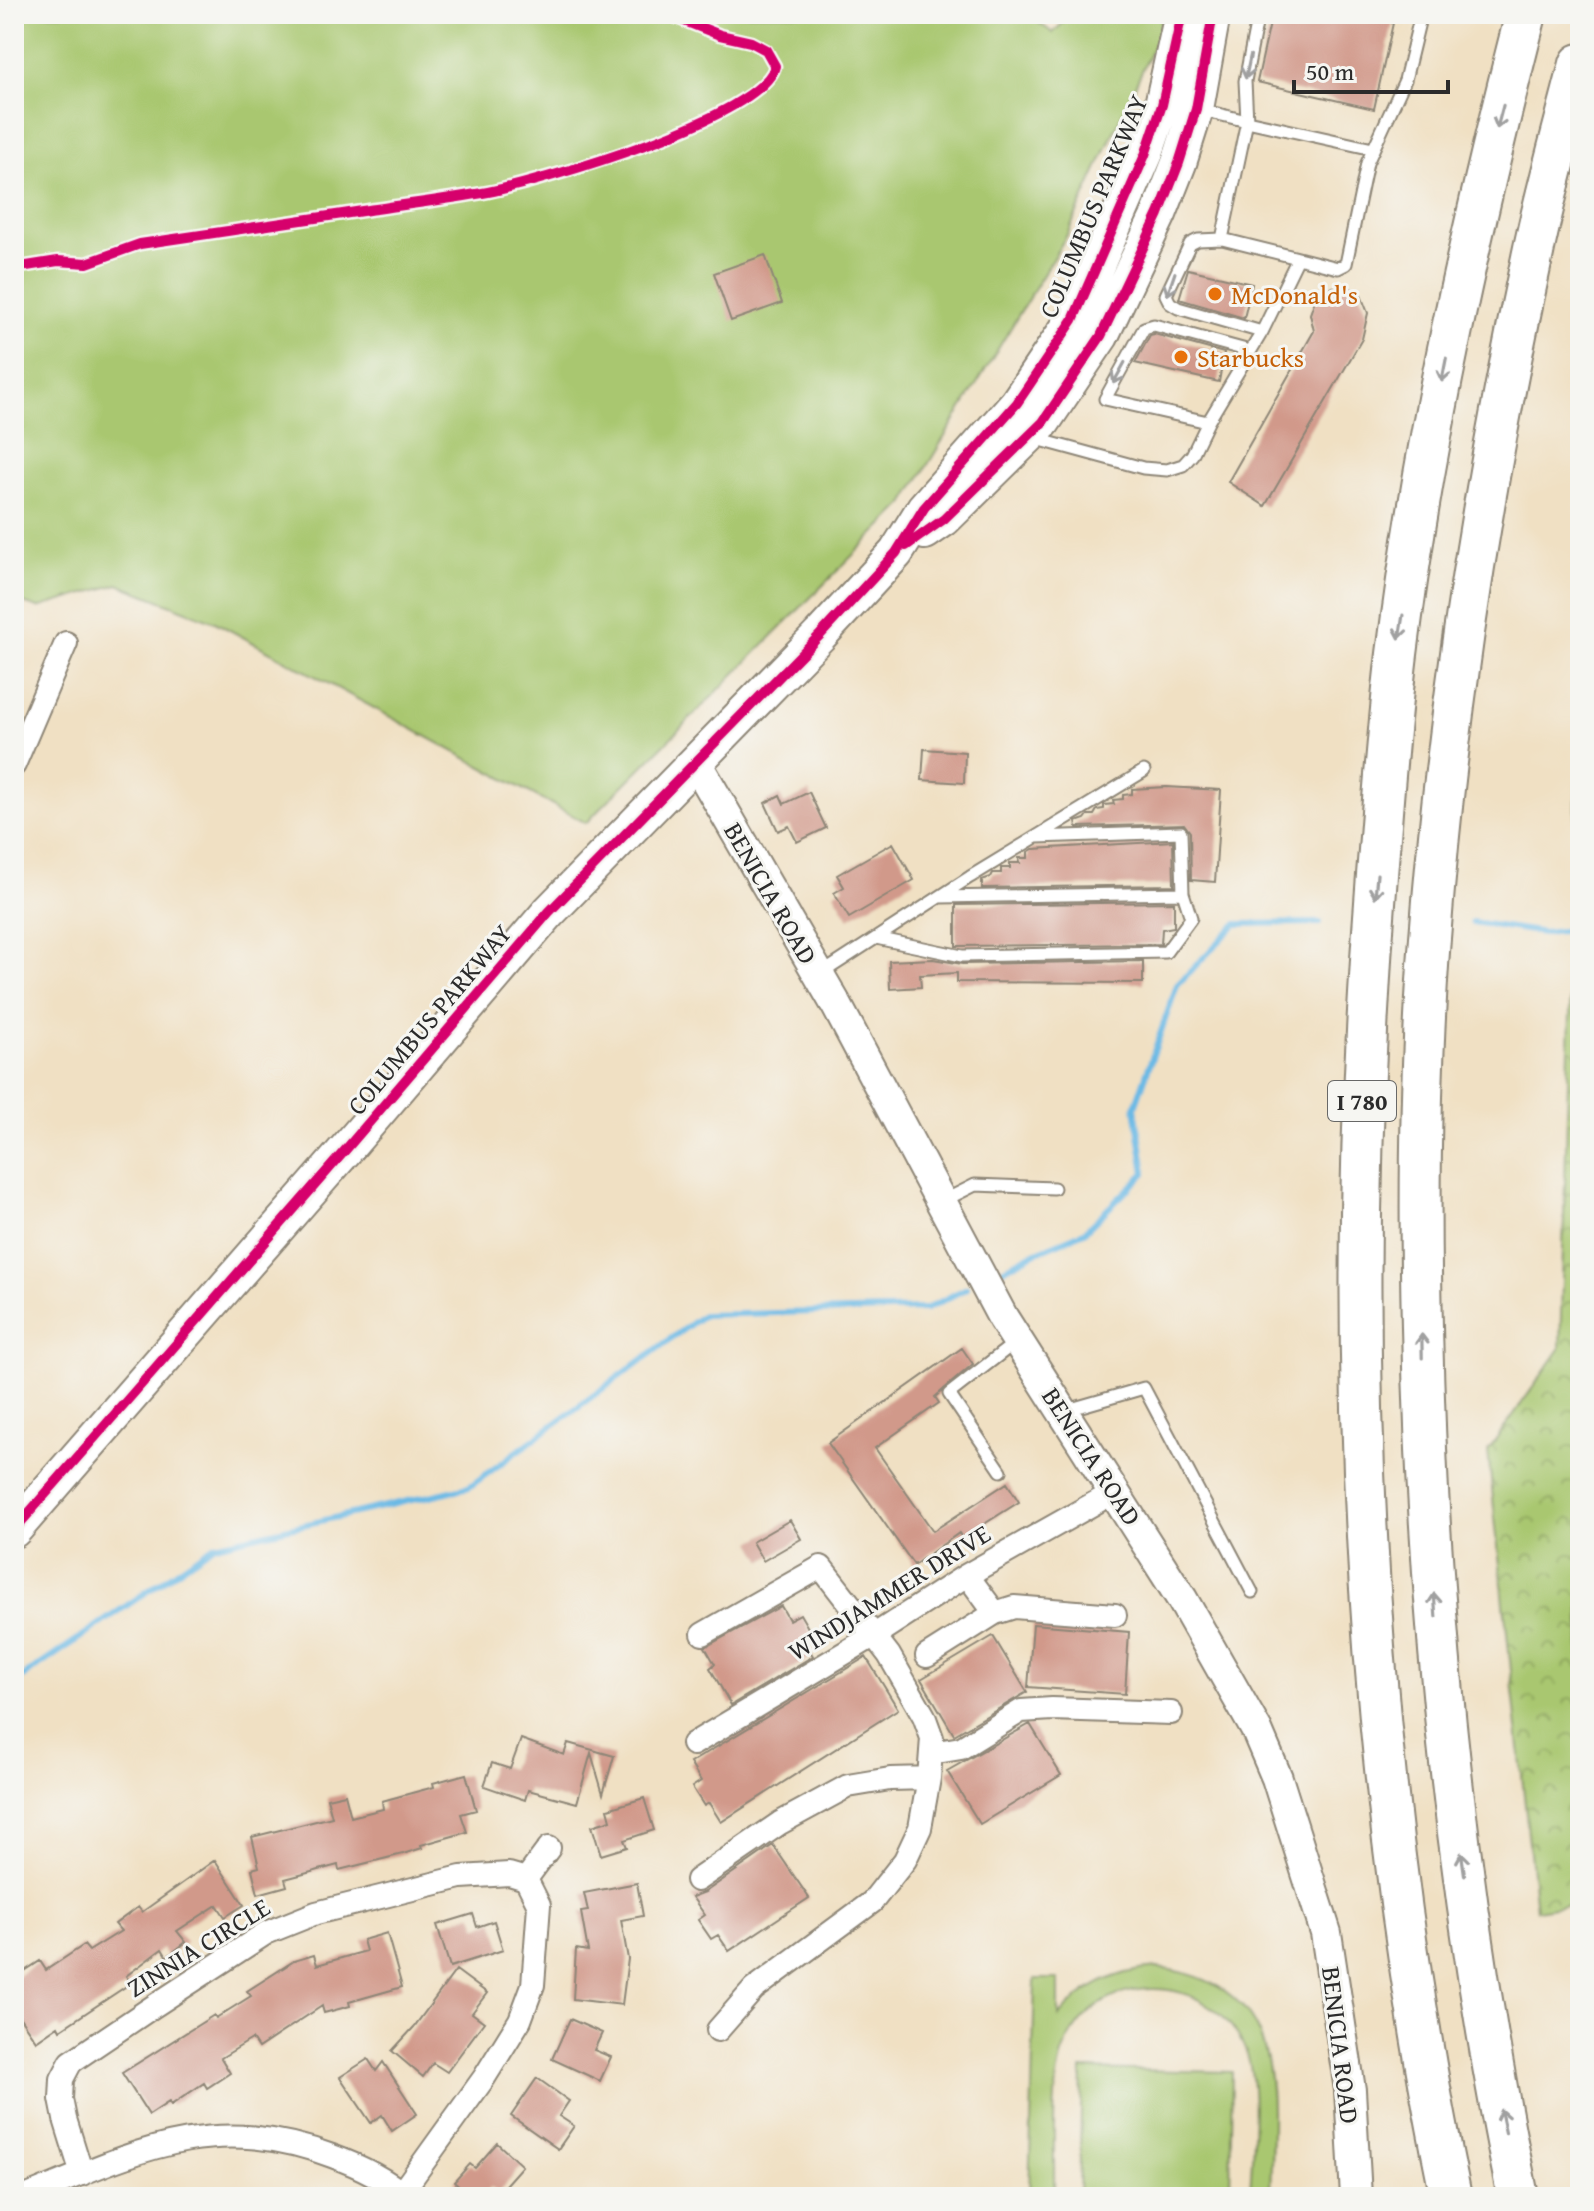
<svg xmlns="http://www.w3.org/2000/svg" width="1594" height="2211" font-family="'Gentium Book Plus',serif">
<style>
.grass{fill:#a9c76f;stroke:#6a794d;stroke-width:2}
.park{fill:url(#park-crowns);stroke:#6a794d;stroke-width:2}
.lines{fill:none;stroke-linecap:round;stroke-linejoin:round}
.stream{stroke:#6bb9e5;stroke-width:6}
.building{fill:#d1998a}
.service-casing{stroke:#8e8677;stroke-width:15}
.minor-casing{stroke:#8e8677;stroke-width:26}
.secondary-casing{stroke:#8e8677;stroke-width:34}
.primary-casing{stroke:#8e8677;stroke-width:38}
.motorway-casing{stroke:#8e8677;stroke-width:44}
.service{stroke:#fff;stroke-width:11}
.minor{stroke:#fff;stroke-width:22}
.secondary{stroke:#fff;stroke-width:30}
.primary{stroke:#fff;stroke-width:34}
.motorway{stroke:#fff;stroke-width:40}
.cycleway-casing{stroke:#f6f6f2;stroke-width:15}
.cycleway{stroke:#d6006c;stroke-width:10}
.oneway{stroke:#a0a0a0}
.food-dot{fill:#e8710a;stroke:#f6f6f2;stroke-width:3}
.labels{text-anchor:middle;dominant-baseline:central;stroke-width:6;stroke-linejoin:round;paint-order:stroke}
.shield{fill:#f6f6f2;stroke:#686867;stroke-width:2}
.shield-label{font-size:24px;font-weight:bold;fill:#2b2b2b}
.street-label{font-size:26px;fill:#2b2b2b;stroke:#f6f6f2}
.food-label{font-size:26px;fill:#c56008;stroke:#f6f6f2;text-anchor:start}
</style>
<defs>
<pattern id="park-crowns" width="20" height="18" patternUnits="userSpaceOnUse" patternTransform="scale(2)"><rect width="20" height="18" fill="#a9c76f"/><path d="M2 6a3 3 0 1 1 6 0M12 15a3 3 0 1 1 6 0" fill="none" stroke="#8aa25b"/></pattern>
</defs>
<rect width="100%" height="100%" fill="#f6f6f2"/>
<filter id="ink" filterUnits="userSpaceOnUse"><feTurbulence type="fractalNoise" baseFrequency=".0125" numOctaves="2"/><feDisplacementMap in="SourceGraphic" scale="16" xChannelSelector="R" yChannelSelector="G"/><feConvolveMatrix kernelMatrix="1 2 1 2 8 2 1 2 1" color-interpolation-filters="sRGB"/></filter>
<filter id="wash" filterUnits="userSpaceOnUse"><feTurbulence type="fractalNoise" baseFrequency=".006" numOctaves="4" result="noise"/><feDisplacementMap in="SourceGraphic" scale="32" xChannelSelector="R" yChannelSelector="G"/><feGaussianBlur stdDeviation="1.8" result="paint"/><feColorMatrix in="noise" values="0 0 0 0 0 0 0 0 0 0 0 0 0 0 0 0 0 1.4 0 .05"/><feComposite in="paint" operator="in"/></filter>
<g filter="url(#wash)">
<rect width="100%" height="100%" fill="#f0e0c3"/>
<path class="grass" d="M14 14H1027L1053 33 1071 14H1163L1157 38 1067 235 904 504 586 823 215 622 118 584 38 608 14 600Z
M1157 1968C1292 1984 1272 2096 1270 2197H1250C1251 2157 1260 2088 1246 2052 1213 1969 1094 1967 1063 2052 1050 2086 1055 2158 1054 2197H1029L1035 1979H1059V2017C1085 1985 1117 1971 1157 1968Z
M1082 2069 1232 2072 1230 2197H1079Z"/>
<path class="park" d="M1580 678V1903L1536 1910 1488 1451 1560 1349Z"/>
<g class="lines">
<path class="stream" d="M1472 922 1544 933 1580 929
M997 1273 1032 1254 1084 1232 1145 1173 1135 1107 1177 985 1236 924 1320 923
M14 1683 215 1545 469 1487 703 1315 926 1309 967 1288"/>
</g>
<g id="blocks">
<path class="building" d="M1272 14H1395L1374 109 1257 82Z
M765 255 782 303 731 321 714 273Z
M1188 269 1252 284 1244 318 1179 299Z
M1346 286 1360 293 1368 313 1362 339 1265 506 1228 482 1314 331 1310 314 1315 300 1333 287Z
M1154 334 1224 353 1219 382 1135 363 1150 335Z
M924 749 965 752 964 783 922 780Z
M1166 787 1221 790 1215 882 1191 880 1190 832 1184 824 1077 827 1076 822 1085 819 1088 815H1094L1097 810 1104 809V805L1114 804 1113 800 1123 799V795L1132 794V789Z
M809 792 826 828 797 842 789 826 778 831 765 803 780 795 784 804Z
M1173 841 1174 885 982 888V880L991 877 993 873H1001V868H1010V863H1020L1019 858H1028V852L1033 849Z
M893 843 914 880 849 918 834 893 844 887 837 875Z
M1174 902V927L1162 929 1161 944 956 946V905Z
M933 959 962 964 1143 961V983L957 982V973L920 975 921 987 890 989 889 961Z
M962 1348 973 1364 935 1397 939 1403 875 1448 933 1531 1007 1483 1019 1502 962 1538 959 1533 914 1565 828 1443Z
M790 1520 801 1539 763 1561 752 1542Z
M781 1606 789 1620 800 1614 811 1633 802 1638 813 1656 731 1705 710 1668 715 1664 705 1647Z
M1033 1624 1129 1632 1125 1694 1028 1687Z
M993 1636 1027 1692 954 1735 921 1679Z
M866 1657 898 1709 721 1822 709 1803 704 1806 692 1787 701 1781 690 1763Z
M1030 1724 1061 1775 980 1824 947 1771Z
M521 1739 564 1755 568 1743 614 1756 603 1794 591 1753 577 1803 528 1790 525 1800 484 1786 492 1763 510 1769Z
M466 1774 476 1810 461 1814 467 1832 421 1845 422 1848 403 1854 339 1870 338 1865 285 1879 287 1886 258 1894 252 1869 259 1867 252 1837 332 1817 327 1798 345 1794 351 1817 383 1809 382 1801 434 1787 433 1783Z
M644 1798 654 1830 624 1840 627 1847 601 1855 592 1826 611 1820 608 1809Z
M773 1845 809 1898 729 1951 718 1935 711 1939 698 1920 705 1915 692 1897 705 1892Z
M215 1860 244 1905 225 1917 217 1905 177 1931 186 1942 167 1957 162 1949 126 1976 131 1983 60 2030 58 2026 36 2041 14 2009V1978L40 1961 46 1970 84 1945 89 1951 121 1931 115 1924 138 1907 142 1912Z
M637 1883 643 1916 621 1920 628 1959 622 2005 573 1999 576 1949 588 1951 581 1912 588 1911 584 1893Z
M473 1914 477 1927 494 1921 503 1950 450 1967 437 1925Z
M387 1933 402 1987 349 2002 350 2006 324 2013 322 2006 258 2048 252 2039 221 2058 230 2073 207 2088 204 2083 171 2105 169 2102 149 2115 122 2073 214 2015 216 2018 251 1996 247 1991 294 1961 314 1955 317 1965 366 1951 363 1940Z
M456 1970 487 1993 472 2013 484 2022 447 2072 433 2063 423 2077 392 2051 414 2027Z
M570 2019 602 2033 594 2050 611 2057 600 2081 552 2059Z
M368 2059 376 2071 383 2062 417 2114 392 2131 382 2115 371 2123 340 2077Z
M537 2078 569 2101 559 2116 574 2126 558 2149 511 2116Z
M497 2143 522 2166 498 2193 491 2187 481 2197H471L454 2182 470 2164 475 2168Z"/>
</g>
</g>
<g filter="url(#ink)">
<use href="#blocks" fill-opacity="0" stroke="#8e8677" stroke-width="2"/>
<g class="lines">
<g class="service-casing">
<path id="service" d="M1201 110 1247 121 1245 81 1258 14
M1373 149 1247 121 1222 239 1338 268 1346 264 1367 163 1405 80 1421 14
M1222 239 1198 240 1190 244 1166 295 1170 303 1178 308 1262 332
M1208 422 1105 399 1144 328 1154 325 1250 351
M1033 438 1143 468 1167 470 1183 465 1192 455 1208 422 1262 332 1298 258
M940 897 1183 893
M876 938 962 956 1166 952 1191 918 1183 893 1181 832 1037 837
M819 975 970 877 1144 771
M943 1201 975 1185 1054 1188
M1064 1411 1144 1388 1252 1592
M1001 1471 949 1394 1017 1341"/>
</g>
<g class="minor-casing">
<path id="minor" d="M14 765 66 643
M967 1575 995 1613
M703 1634 821 1567 889 1655 924 1716 932 1738 929 1778 920 1828 905 1860 872 1902 754 1989 718 2030
M927 1656 995 1613 1014 1607 1115 1615
M693 1744 873 1636 967 1575 1116 1491
M931 1753 961 1748 1021 1711 1052 1709 1171 1713
M526 1879 549 1848
M697 1880 780 1823 848 1786 890 1779 929 1778
M82 2174 65 2119 61 2099 62 2079 71 2062 151 2008 266 1933 316 1913 461 1877 509 1874 526 1879 539 1905 533 1985 520 2020 484 2078 402 2192
M25 2197C135 2152 211 2111 332 2156 357 2165 386 2179 407 2197"/>
</g>
<g class="secondary-casing">
<path id="secondary" d="M695 761 837 1006 1003 1318 1182 1599 1257 1731 1277 1778 1326 1933 1350 2090 1356 2197"/>
</g>
<g class="primary-casing">
<path id="primary" d="M925 532 944 519 1043 422 1101 336 1159 214 1179 163 1196 109 1213 14
M14 1530 348 1147 549 912 820 635 896 553 924 508 1017 403 1073 320 1145 155 1162 105 1182 14"/>
</g>
<g class="motorway-casing">
<path id="motorway" d="M1451 2197C1361 1762 1342 1317 1377 875 1383 801 1388 727 1397 654 1424 438 1472 225 1526 14
M1518 2197C1459 1911 1428 1619 1422 1327 1419 1197 1420 1067 1430 938 1447 711 1485 475 1533 253 1546 190 1564 127 1580 64"/>
</g>
<use href="#service" class="service"/>
<use href="#minor" class="minor"/>
<use href="#secondary" class="secondary"/>
<use href="#primary" class="primary"/>
<use href="#motorway" class="motorway"/>
<g class="cycleway-casing">
<path id="cycleway" d="M14 268 58 261 87 263 140 244C212 234 284 223 356 212 400 205 444 200 488 192 540 182 763 117 775 66L766 50 751 42 720 35 667 14
M906 546 944 519 1043 422 1101 336 1159 214 1179 163 1196 109 1213 14
M14 1530 348 1147 549 912 820 635 896 553 924 508 1017 403 1073 320 1145 155 1162 105 1182 14"/>
</g>
<use href="#cycleway" class="cycleway"/>
</g>
<defs><path id="oneway-shaft" d="M-6 0H5M1.5-3L5.5 0L1.5 3" fill="none" stroke-width="1.6" stroke-linecap="round" stroke-linejoin="round" transform="scale(2)"/></defs>
<g class="oneway">
<use href="#oneway-shaft" transform="translate(1248 67) rotate(102)"/>
<use href="#oneway-shaft" transform="translate(1500 117) rotate(105)"/>
<use href="#oneway-shaft" transform="translate(1171 284) rotate(109)"/>
<use href="#oneway-shaft" transform="translate(1444 370) rotate(101)"/>
<use href="#oneway-shaft" transform="translate(1119 373) rotate(119)"/>
<use href="#oneway-shaft" transform="translate(1401 627) rotate(99)"/>
<use href="#oneway-shaft" transform="translate(1376 886) rotate(95)"/>
<use href="#oneway-shaft" transform="translate(1422 1346) rotate(-91)"/>
<use href="#oneway-shaft" transform="translate(1435 1605) rotate(-94)"/>
<use href="#oneway-shaft" transform="translate(1463 1864) rotate(-98)"/>
<use href="#oneway-shaft" transform="translate(1503 2121) rotate(-102)"/>
</g>
</g>
<g class="food-dot">
<circle cx="1215" cy="294" r="8"/>
<circle cx="1181" cy="357" r="8"/>
</g>
<g class="labels">
<rect class="shield" x="1328" y="1081" width="68" height="40" rx="6"/>
<g class="shield-label">
<text x="1362" y="1101">I 780</text>
</g>
<g class="street-label">
<text transform="translate(1093 206) rotate(-67)">COLUMBUS PARKWAY</text>
<text transform="translate(771 893) rotate(60)">BENICIA ROAD</text>
<text transform="translate(429 1019) rotate(-50)">COLUMBUS PARKWAY</text>
<text transform="translate(1092 1456) rotate(57)">BENICIA ROAD</text>
<text transform="translate(889 1592) rotate(-32)">WINDJAMMER DRIVE</text>
<text transform="translate(198 1947) rotate(-32)">ZINNIA CIRCLE</text>
<text transform="translate(1341 2045) rotate(83)">BENICIA ROAD</text>
</g>
<g class="food-label">
<text x="1231" y="294">McDonald's</text>
<text x="1197" y="357">Starbucks</text>
</g>
</g>
<rect width="1594" height="2211" fill="none" stroke="#f6f6f2" stroke-width="48"/>
<path d="M1294 80v12h154v-12" fill="none" stroke="#2b2b2b" stroke-width="4"/>
<text x="1306" y="80" font-size="24" fill="#2b2b2b" stroke="#f6f6f2" stroke-width="6" paint-order="stroke">50 m</text>
</svg>
